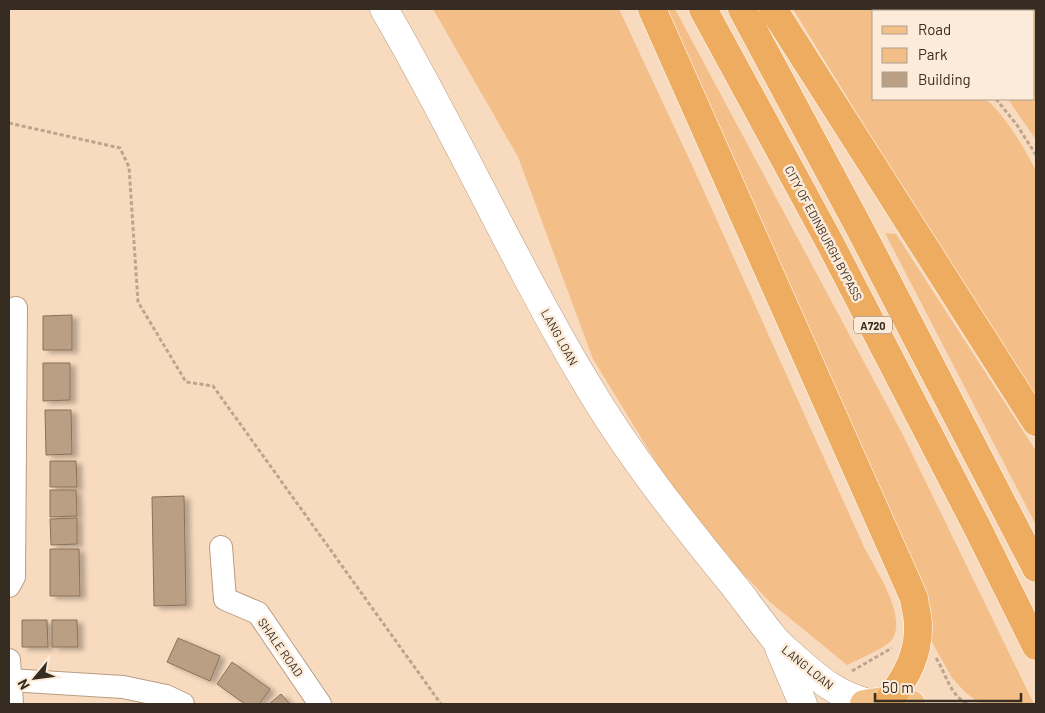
<svg xmlns="http://www.w3.org/2000/svg" width="1045" height="713" font-family="Barlow,sans-serif">
<style>
.green{fill:#f3be88}
.building{fill:#bb9f84;stroke:#8a7057;filter:url(#shadow)}
.lines{fill:none;stroke-linecap:round;stroke-linejoin:round}
.minor-casing{stroke:#b99d82;stroke-width:24}
.tertiary-casing{stroke:#b99d82;stroke-width:29}
.primary-casing{stroke:#fff;stroke-width:29}
.trunk-casing{stroke:#fff;stroke-width:29}
.path{stroke:#bca48e;stroke-width:3;stroke-dasharray:4 2.5;stroke-linecap:butt}
.minor{stroke:#fff;stroke-width:22}
.tertiary{stroke:#fff;stroke-width:28}
.primary{stroke:#f2c188;stroke-width:28}
.trunk{stroke:#eeac60;stroke-width:28}
.labels{text-anchor:middle;dominant-baseline:central;stroke-width:5;stroke-linejoin:round;paint-order:stroke}
.shield{fill:#fcebd9;stroke:#726558;stroke-width:1}
.shield-label{font-size:11px;font-weight:bold;fill:#372c21}
.street-label{font-size:12px;fill:#372c21;stroke:#fcebd9}
</style>
<defs>
<filter id="shadow"><feDropShadow dx="5.5" dy="3" stdDeviation="2.5" flood-color="#0004"/></filter>
</defs>
<rect width="100%" height="100%" fill="#f8dbbf"/>
<path class="green" d="M433 9H619L692 165 865 549C876 570 909 619 891 641 886 647 856 661 847 665L770 602 689 516 593 359 518 157Z
M662 9H675L902 433 1034 704H981L966 693 952 678 927 633Z
M793 9H893L894 11H874V99H985C1003 111 1026 151 1036 171V406Z
M905 9H1036V140L1008 99H1034V11H907Z
M885 233 896 234 1036 451V525Z"/>
<path class="building" d="M72 315V350H43V316Z
M43 363H70V400L43 401Z
M45 410H71L72 454 46 455Z
M50 461H76L77 487H50Z
M50 490H76L77 516 50 517Z
M184 496 186 605 154 606 152 497Z
M77 518V544L51 545 50 519Z
M50 549H79L80 596H50Z
M22 620H47L48 647H22Z
M52 620H77L78 647H52Z
M178 638 220 656 210 681 167 662Z
M232 662 270 689 259 704H245L217 684Z
M281 694 290 704H269Z"/>
<g class="lines">
<g class="minor-casing">
<path id="minor" d="M221 547 225 599 258 613 320 704
M9 586 14 577 16 308
M9 660 12 704
M9 680 123 687 166 696 183 704"/>
</g>
<g class="tertiary-casing">
<path id="tertiary" d="M384 9C455 130 513 260 585 381 628 454 681 521 735 587 748 604 760 621 774 638 780 646 789 652 796 659 820 680 837 695 869 703
M779 648 803 704"/>
</g>
<g class="primary-casing">
<path id="primary" d="M864 704 889 700 911 704"/>
</g>
<g class="trunk-casing">
<path id="trunk" d="M652 9 914 598C915 607 918 616 918 625 919 655 906 677 889 700
M703 9 830 243 976 525 1036 646
M742 9 861 231 1036 568
M773 9 1036 422"/>
</g>
<path class="path" d="M896 9 898 11
M996 99 1017 125 1036 155
M9 123 120 148 129 167 138 302 186 382 213 386 441 704
M936 658C947 675 948 692 967 704
M852 671 892 648"/>
<use href="#minor" class="minor"/>
<use href="#tertiary" class="tertiary"/>
<use href="#primary" class="primary"/>
<use href="#trunk" class="trunk"/>
</g>
<g class="labels">
<rect class="shield" x="854" y="316.5" width="38" height="17" rx="4"/>
<g class="shield-label">
<text x="873" y="325">A720</text>
</g>
<g class="street-label">
<text transform="translate(824 233) rotate(62)">CITY OF EDINBURGH BYPASS</text>
<text transform="translate(560 337) rotate(61)">LANG LOAN</text>
<text transform="translate(281 647) rotate(55)">SHALE ROAD</text>
<text transform="translate(808 667) rotate(39)">LANG LOAN</text>
</g>
</g>
<rect width="1045" height="713" fill="none" stroke="#372c21" stroke-width="20"/>
<rect x="872" y="10" width="162" height="90" fill="#fcebd9" stroke="#ad9f8f"/>
<rect x="882" y="26" width="25" height="8" fill="#f2c188" stroke="#ad9f8f"/>
<text x="918" y="35" font-size="15" fill="#372c21">Road</text>
<rect x="882" y="48" width="25" height="15" fill="#f3be88" stroke="#ad9f8f"/>
<text x="918" y="60" font-size="15" fill="#372c21">Park</text>
<rect x="882" y="72" width="25" height="15" fill="#bb9f84" stroke="#ad9f8f"/>
<text x="918" y="85" font-size="15" fill="#372c21">Building</text>
<g transform="translate(35 678) rotate(241)" stroke="#fcebd9" stroke-width="4" paint-order="stroke">
<path d="M0-4L9 19L0 12L-9 19Z" fill="#372c21"/>
<text y="-8" font-size="14" font-weight="bold" text-anchor="middle" fill="#372c21">N</text>
</g>
<path d="M875 693v8h146v-8" fill="none" stroke="#372c21" stroke-width="2.5"/>
<text x="882" y="693" font-size="15" fill="#372c21" stroke="#fcebd9" stroke-width="4" paint-order="stroke">50 m</text>
</svg>
